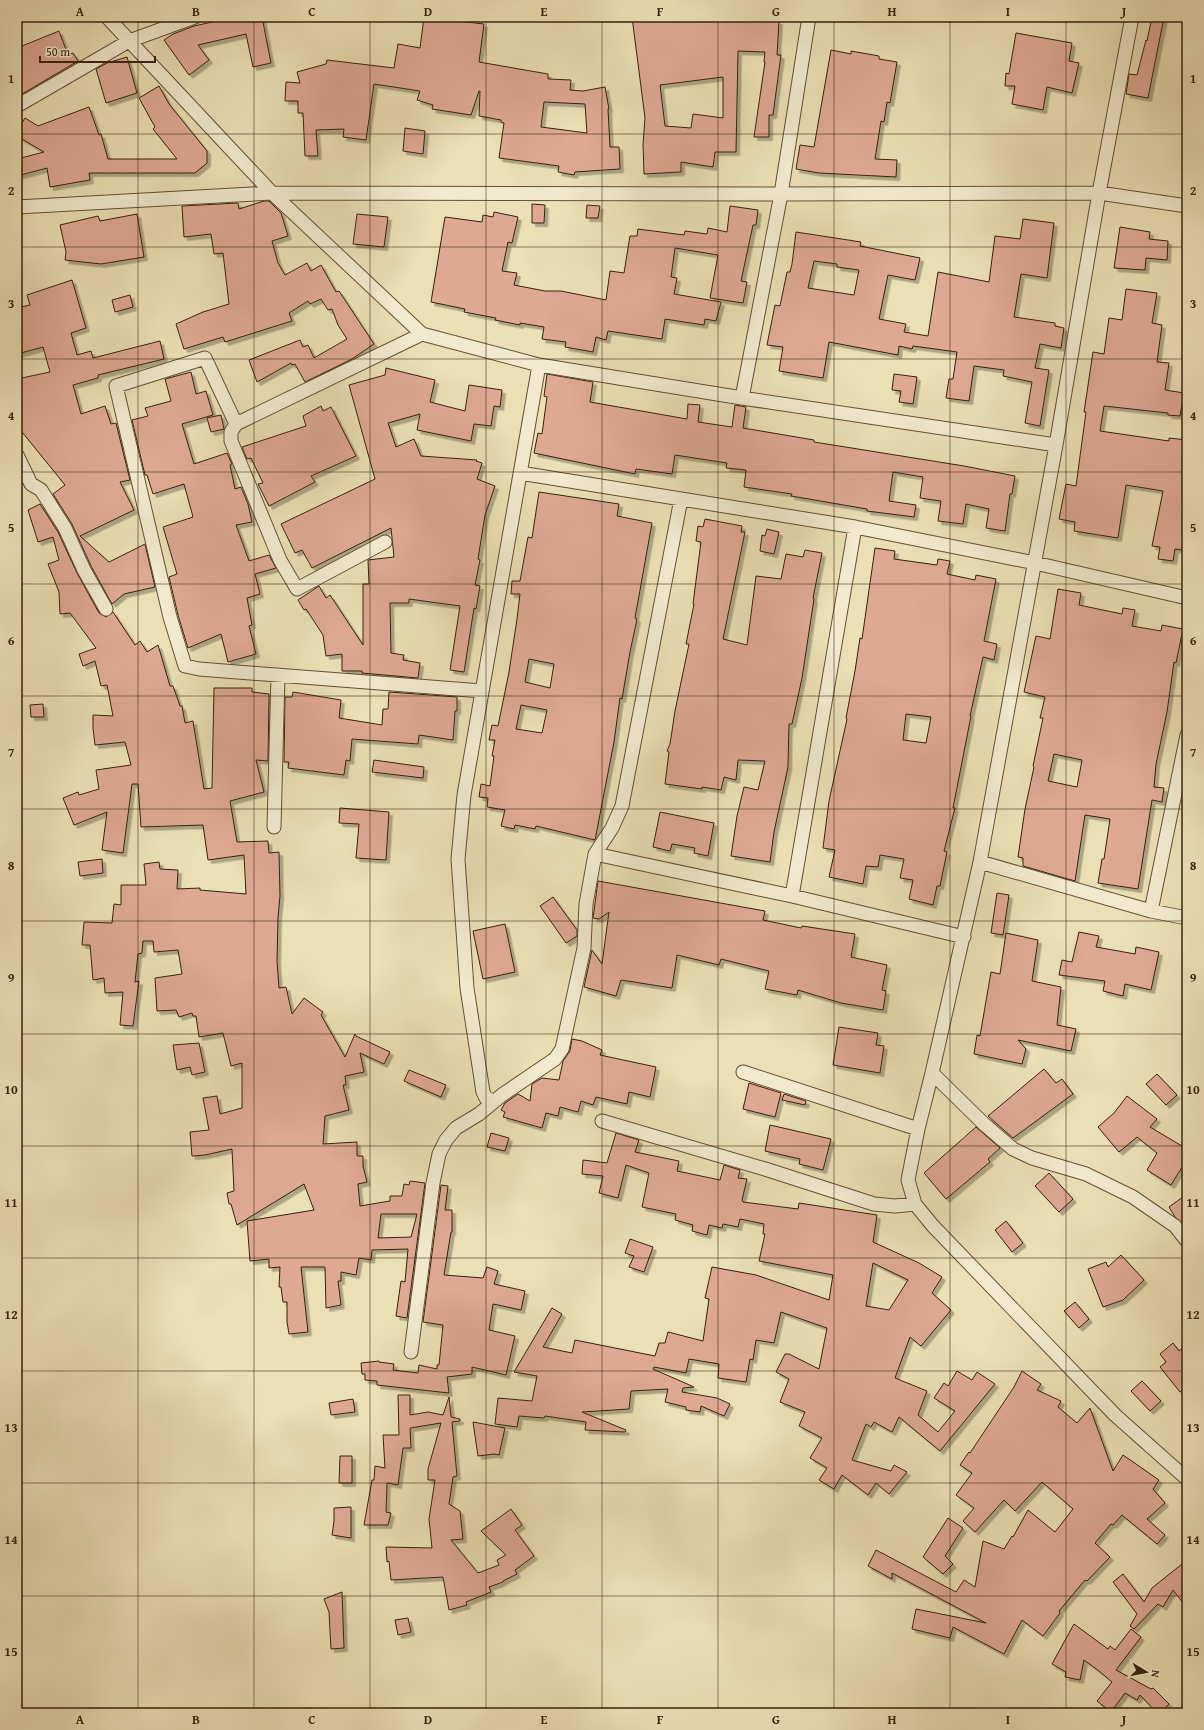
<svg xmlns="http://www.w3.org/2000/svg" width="1204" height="1730" font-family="'Gentium Book Plus',serif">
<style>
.building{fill:#dea893;stroke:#36220b;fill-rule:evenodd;filter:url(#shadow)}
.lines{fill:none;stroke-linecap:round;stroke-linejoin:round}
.street-casing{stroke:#635136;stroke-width:15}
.street{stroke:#f2eacf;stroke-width:13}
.grid{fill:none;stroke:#36220b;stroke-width:1;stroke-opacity:0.55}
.neatline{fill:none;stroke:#36220b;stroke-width:1.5}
.grid-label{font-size:13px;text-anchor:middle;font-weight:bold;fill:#36220b}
</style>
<defs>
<filter id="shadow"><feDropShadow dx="3.5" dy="3.5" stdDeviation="0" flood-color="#0004"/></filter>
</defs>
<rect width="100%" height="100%" fill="#ebdfb5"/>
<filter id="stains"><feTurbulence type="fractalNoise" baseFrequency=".005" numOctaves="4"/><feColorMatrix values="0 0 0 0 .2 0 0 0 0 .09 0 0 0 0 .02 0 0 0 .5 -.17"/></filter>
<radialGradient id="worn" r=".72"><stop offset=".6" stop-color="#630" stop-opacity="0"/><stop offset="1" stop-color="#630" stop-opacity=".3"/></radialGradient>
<path class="building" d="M235 17H262L271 63 253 67 246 34 198 45 209 60 189 75 164 40 173 34 194 26Z
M424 17 484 24 479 62 548 74V79L571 80 570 90 583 91 605 87 609 109H608L610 147H619L620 169 575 172 574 175 558 172 559 166 499 158 504 123 501 122V120L479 116 480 91H479L471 115 432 109 433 105 417 100 420 91 374 84 366 140 343 137 344 129 316 130 318 156H305L303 113H298V101H285L286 82 300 83 297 72 326 64 327 60 394 68 398 44 420 48ZM544 102 585 104 587 133 541 127Z
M632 17H723V19L779 21 777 55H781L773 115H769V137H754L765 62H764L765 52 738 51 736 152H715L713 167 681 162V172L644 174 643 144 645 118ZM723 77V118L693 114 691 128 665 126 660 85Z
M1152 17H1164L1148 98 1126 94 1129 74 1137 75 1146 40 1147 41Z
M59 31 68 55 73 53 78 61 17 97V48Z
M1016 33 1072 43 1069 61 1079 63 1072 93 1047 87 1043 110 1012 104 1015 86H1005L1006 73 1009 74Z
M831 50 851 54V51L879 56V59L897 62 890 103 887 102 884 122 881 121 875 159 897 160 896 177 819 173 796 169 800 145 814 147Z
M127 57 137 93 106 103 96 69 107 63Z
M159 86 169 104 207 151V163L195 173H89L90 180 50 187 47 168 17 176V159L44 152 17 136V131L25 118 38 126 89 107 99 135 101 134 108 159H177L153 129 155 127 139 98Z
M405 128 425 131 423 154 403 151Z
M264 201H269L281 213 288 236 272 241 278 263 285 275 307 263 311 271 321 265 336 292 339 291 374 344 352 359 305 382 295 364 292 365 291 363 257 382 249 360 300 340 303 347 308 345 314 358 347 339 338 325 332 309 328 310 321 299 310 304 308 301 289 313 292 321 225 342 223 337 184 349 176 324 203 312 229 304 223 253 214 254 211 234 184 237 182 206 238 203 239 209Z
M532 204 545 205 544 223H532Z
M587 205 600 206 598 218H586Z
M730 206 758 210 756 225H753L741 281 747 282 743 303 710 298 718 255 675 248 671 277 677 278 674 294 721 302 716 321 705 319 704 325 665 319 662 339 608 331 606 340 596 337 593 352 565 347 566 342 542 339 544 327 520 323V325L495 320 496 318 464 312 465 309 431 302 445 217 482 222 483 215 493 217 494 212 518 217 512 243 508 242 502 271 517 273 514 285 545 291H561L606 300 610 271 624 273 630 236H637L638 229 684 235 685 231 707 234 708 228 727 232Z
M137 214 144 257 101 264 65 260 66 252 60 225 98 216 100 221Z
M357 214 388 217 384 247 353 244Z
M1023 219 1054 223 1047 278 1021 274 1014 317 1055 323V326L1064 328 1061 348 1040 344 1035 368 1049 370 1040 426 1025 423 1032 382 1003 376 1004 370 974 366 969 401 946 398 949 379H953L957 352 913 346 912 349 899 346 898 355 829 342 823 378 779 371 783 347 767 345 775 305 780 306 787 272H790L792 264 796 232 861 242 860 246 920 258 915 280 888 275 879 319 906 324 904 332 928 336 938 272 989 282 995 236 1020 239ZM814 261 837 264V267L859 270 854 295 808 288Z
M1120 227 1150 232 1149 239 1168 241 1167 260 1146 258 1145 270 1114 268Z
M72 280 86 328 71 333 77 355 91 351 93 358 160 341 164 359 98 375V378L73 385 81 414 105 406 111 424 116 423 130 480 120 482 134 510 80 536 109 562 145 544 155 587 124 594 112 604 91 566 72 524 53 494 65 485 18 427 17 422V379L50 372 43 347 17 354V308L30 305 27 295Z
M1126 289 1157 293 1152 323 1162 325 1157 362 1169 363 1165 390 1184 393 1180 416 1168 415V413L1104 406 1100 431 1169 441V438L1187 440V514L1182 550 1175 549 1173 561 1158 559 1160 547 1152 546 1163 491 1126 485 1118 538 1074 531 1075 522 1059 519 1066 484 1076 486 1086 412H1084L1093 352 1104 354 1109 318 1122 320Z
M130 295 133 307 115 312 112 300Z
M386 368 435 380 430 402 465 411 469 385 502 390 500 407 494 406 491 426 474 424 471 441 417 430 420 414 388 423 396 447 414 439 421 456 477 460 476 461 482 463 477 479 495 486 485 515 478 559 480 560 475 585 480 586 476 609 474 608 464 672 450 670 460 606 409 599V603H390L391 653 404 655 403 660 420 663 418 678 362 673V671H342V654L326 656 323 635 306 609 304 610 298 600 319 586 326 598 330 595 363 645V584H369L368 560 394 557 391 528 312 568 302 550 295 553 281 524 375 479 349 385 385 375Z
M191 372 196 394 206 391 213 415 182 424 194 464 227 453 232 464 230 465 235 489 241 487 248 504 252 522 236 525 249 561 269 555 276 568 255 574 260 594 247 598 252 625 249 626 256 654 228 662 221 634 188 648 178 615 169 577 177 574 163 527 193 517 184 484 153 494 147 475H145L132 420 148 416 145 408 171 401 165 379Z
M547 374 593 382 590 402 687 419 688 404 700 405 698 422 732 427 735 405 746 407 743 428 814 440V442L964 466 1015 476 1012 494H1010L1005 531 986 528 989 509 966 504 963 524 938 521 941 501 920 498 923 477 893 472 889 501 916 505 914 517 867 511V509L791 496 792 494 744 487 746 470 726 468 727 463 675 455 672 474 636 469 635 474 534 453 538 433 542 434 547 397 544 396Z
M894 374 917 377 913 404 899 402 901 391 892 390Z
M321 406 323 411 331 407 356 456 311 476 315 482 269 506 258 484 263 483 251 458 247 459 242 447 306 426 303 416Z
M221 415 224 429 211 432 207 418Z
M539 492 619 504 617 516 652 523 635 618 637 619 630 652 622 699 620 698 614 742 595 840 536 826 535 829 515 825 514 829 501 826 505 810 487 807 488 798 479 797 481 784 490 786 494 756H492L495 740H489L492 725 498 726 509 672 517 619 520 594H511L512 581H520L528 537 532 538ZM529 659 554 664 550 688 525 682ZM521 705 547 710 542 733 516 729Z
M40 504 58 532 77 573 99 613 106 617 113 612 135 645 140 641 147 652 158 645 170 686H173L180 706H182L185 723 193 721 204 789 212 788 214 688H252V692L269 694 268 761 256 760 264 792 230 801 237 842 268 841 269 853 279 852 280 896 278 918 277 961 279 988 286 987 292 1014 304 998 323 1012 321 1015 345 1057 355 1034 356 1036 390 1052 384 1064 360 1053 364 1072 345 1076 346 1085H343L349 1110 325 1116 323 1144 357 1142V1156H363V1166L367 1182 358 1184 360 1206 390 1201V1196H402L404 1184 409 1185 410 1181 425 1183 407 1318 396 1316 401 1281 405 1282 408 1249 372 1250 371 1260 359 1258 356 1275 341 1272V1281H338L341 1305 326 1308 325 1267H301L308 1332 289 1334 287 1322V1302H283L281 1287H279L280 1267 269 1268V1259L250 1261 247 1221 314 1210 304 1184 237 1225 231 1204H229L227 1193 234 1191 232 1149 205 1155 192 1156 190 1132 209 1130 203 1098 217 1096 220 1114 242 1108V1063L231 1066 223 1033 199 1037 196 1016H193L192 1013 179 1017 176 1010 157 1011 155 978 182 974 178 950 154 952 153 941H143L142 953 138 954 135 982 139 981 133 1026 120 1025 123 992 105 993 104 978 93 980 90 945H82L84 922 112 923 114 904 121 905V885H146L144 864 159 862 160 869 178 870 177 889 200 888V890L246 894 244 855 208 860 203 825 141 827 138 784H132L123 853 102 850 107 812 74 825 63 798 78 792 79 795 99 789 96 770 131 765 125 742 95 745 93 728V715L113 716 107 685 101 686 95 661 83 666 79 654 96 648 70 613 60 614 59 592 48 564 59 560 53 537 38 542 28 510ZM381 1214H417L411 1237 378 1238Z
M705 519 742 526 741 532H745L723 639 747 645 756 576 781 579 786 554 803 557 805 550 822 553 813 598 814 599 802 678 792 724H789L788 767 774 832 770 862 731 856 737 816 744 787 758 790 765 761 738 760 736 780 724 777 721 790 702 787V789L665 784 669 752 667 751 670 744 675 711 689 644H686L694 604H693L701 542 696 541 698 526 703 527Z
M767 529 779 532 774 554 760 551 762 535 765 536Z
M875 548 895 551 894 559 937 565 938 559 950 561 947 574 975 580 976 575 996 579 984 641 997 644 994 660 983 657 970 716H971L953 808H955L944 851 947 852 940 886H937L933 905 909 899 913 880 900 878 904 859 880 855 878 867 866 866 863 884 829 877 835 850 823 848 829 801 847 719 846 718 855 671 860 638 862 639ZM906 714 931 717 926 743 903 740Z
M1058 589 1081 593 1079 605 1122 614 1123 608 1135 610 1132 626 1161 631 1162 625 1183 629 1176 663 1174 662 1167 712 1156 764 1154 787 1164 788 1162 802 1152 800 1138 889 1098 883 1102 859H1104L1110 819 1085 815 1075 881 1023 866V858L1018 857 1025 809 1034 767 1033 766 1043 718H1040L1045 697 1024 692 1036 636 1050 639ZM1054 754 1082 760 1077 787 1048 781Z
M293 692 341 700 339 718 382 725 383 709H388L389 692 457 697V711H455L453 740 419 735 418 744 352 739 350 761 346 760 344 775 288 768 289 762H284L285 697H292Z
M43 704 44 717H31L30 705Z
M374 760 424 767 423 778 372 772Z
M340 808 389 812 386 860 356 858 359 824 339 823Z
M660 812 714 823 708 856 694 853 695 848 672 844 670 851 653 847Z
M102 859 103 873 80 876 78 862Z
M598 881 765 911 763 920 801 928 802 926 855 934 851 957 887 965 882 990 886 991 883 1010 841 1003 798 990 797 995 765 989 769 971 721 959 719 965 677 955 672 988 621 980 616 996 584 987 592 950 602 964 609 912 599 919 593 918Z
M997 893 1009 895 1003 935 991 933Z
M553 897 577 930V936L566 943 540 906Z
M505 924 515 972 483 979 473 931Z
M1079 932 1099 936 1096 947 1135 954 1136 947 1159 952 1151 990 1125 984 1123 996 1103 991 1105 981 1059 975 1062 960 1072 962Z
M1006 933 1038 940 1032 981 1061 987 1057 1025 1076 1029 1071 1051 1018 1040 1026 1049 1022 1064 974 1054 977 1035 980 1036 991 972 1000 974Z
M839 1027 878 1033 876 1045 884 1046 880 1073 833 1065Z
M572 1039 582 1041 602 1050 600 1055 656 1067 650 1097 629 1092 627 1104 596 1097 593 1105 581 1101 578 1112 560 1107 558 1116 546 1113 542 1128 503 1117 505 1112 501 1110 505 1103 518 1094 530 1101 532 1084 542 1078 559 1080 563 1061 570 1051Z
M199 1043 205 1072 192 1075 190 1067 177 1070 173 1045Z
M1044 1069 1056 1083 1062 1079 1073 1094 1013 1138 988 1116Z
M409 1070 446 1085 441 1097 404 1081Z
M1157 1074 1177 1095 1166 1105 1146 1084Z
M749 1083 781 1093 775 1117 743 1109Z
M784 1094 806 1101 805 1105 782 1100Z
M1127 1096 1157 1119 1150 1127 1187 1149V1159L1171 1185 1147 1170 1157 1153 1137 1137 1119 1152 1098 1127 1114 1113Z
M770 1125 831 1139 823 1170 799 1164 800 1159 765 1151Z
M976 1127 1000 1148 988 1159 990 1162 946 1199 924 1173Z
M491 1133 509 1138 505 1151 487 1147Z
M616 1133 639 1140 635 1152 679 1161 677 1171 720 1180 724 1165 740 1170 738 1178 747 1179 742 1200 743 1202 798 1209 799 1203 877 1215 873 1242 919 1263 942 1277 932 1293 951 1310 921 1346 910 1337 895 1378 927 1391 918 1415 938 1432 955 1411 934 1398 944 1383 948 1386 957 1371 972 1380 977 1372 995 1384 940 1451 899 1417 892 1432 874 1422 871 1427 866 1424 852 1460 891 1471 894 1465 907 1472 889 1494 876 1483 868 1495 842 1475 834 1489 819 1480 827 1468 810 1458 822 1438 799 1426 805 1412 780 1402 789 1379 776 1372 785 1354H789L819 1369 827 1328 781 1312 774 1343 756 1340 753 1360 750 1359 746 1382 718 1378 719 1364 689 1359 686 1373 654 1367 653 1369 694 1387 683 1388 682 1392 717 1398 730 1404 724 1416 701 1406 700 1412 686 1410V1407L665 1402 668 1389 631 1391 629 1409 582 1412 626 1430 625 1432 585 1430 586 1422 545 1416 544 1418 519 1416 517 1427 495 1424 498 1398 532 1401 537 1376 514 1372 552 1308 562 1314 543 1347 572 1353 575 1340 655 1356 659 1343H665L668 1332 703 1341 709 1299 705 1298 712 1267 756 1275 829 1300 833 1275 759 1261 765 1234H763L764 1224 740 1219 738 1227 723 1224 722 1228 709 1225 707 1235 692 1231 693 1225 675 1220 676 1214 642 1207 649 1173 626 1165 618 1198 599 1193 603 1176 582 1174 583 1160 607 1163ZM873 1263 908 1280 889 1310 866 1306Z
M1049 1173 1073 1199 1059 1212 1035 1186Z
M441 1185 448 1186 445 1210H452V1232H451L444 1275 483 1278 487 1267 498 1271 494 1284 525 1291 521 1310 493 1304 489 1330 515 1336 506 1375 472 1367V1374L447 1377 449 1393 377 1385V1381L365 1380V1374H362L361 1363 379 1361V1362L394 1364 393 1370 418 1373 419 1365 437 1369V1365H439L443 1325 423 1322Z
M1187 1194V1228L1175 1217 1169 1207Z
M1006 1221 1023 1243 1012 1252 995 1230Z
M630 1239 653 1247 644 1272 629 1267 634 1256 625 1253Z
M1121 1255 1144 1280 1123 1300 1103 1307 1088 1269 1106 1262 1108 1267Z
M1075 1302 1089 1319 1079 1328 1064 1311Z
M1173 1343 1179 1351 1187 1344V1387L1180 1392 1160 1367 1166 1362 1160 1354Z
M1022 1371 1041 1384 1037 1390 1061 1401 1058 1407 1077 1423 1090 1408 1113 1471 1123 1455 1159 1480 1153 1489 1165 1503 1147 1519 1165 1535 1157 1544 1122 1515 1113 1525 1111 1524 1095 1543 1110 1557 1087 1581 1085 1580 1059 1611 1060 1613 1043 1636 1022 1620 1004 1654 953 1627 950 1638 912 1629 916 1609 986 1623 892 1573V1579L868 1566 876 1550 956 1592 964 1580 975 1587 983 1541 1004 1549 1012 1536 1013 1537 1028 1510 1055 1532 1073 1509 1042 1482 1015 1511 1004 1500 975 1532 963 1521 974 1508 956 1495 972 1473 960 1465 969 1452 970 1453 1014 1387Z
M1142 1381 1161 1401 1150 1411 1131 1391Z
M398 1395H410V1415L428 1412 443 1415 449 1397 451 1417 460 1419V1421L452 1422 457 1476 453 1477 449 1504 460 1511 463 1539 451 1540 478 1573 499 1565 497 1560 506 1555 481 1531 511 1509 522 1525 515 1530 534 1556 515 1570 517 1574 503 1581V1582L489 1587 491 1592 466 1602 467 1605 449 1610 443 1577 391 1580 389 1561 387 1562 386 1547 432 1548 429 1519 435 1480H428V1469L441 1423 410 1428 411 1448H403L398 1485 387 1483 386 1512 391 1513 388 1525H364L372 1480H374L375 1466 385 1468 383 1435H399Z
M353 1399 355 1412 331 1415 329 1403Z
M473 1422 505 1428 499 1455 494 1454 478 1456Z
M340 1456H352V1483H339Z
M351 1507V1538L332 1535 334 1521V1508Z
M948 1518 963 1528 945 1556 953 1564 943 1574 923 1557Z
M1187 1560V1608L1173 1590 1163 1607 1158 1604 1134 1629 1130 1626 1137 1614 1113 1582 1123 1574 1144 1602 1152 1588Z
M342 1592 344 1648 331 1649 329 1612 324 1599Z
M408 1618 411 1632 398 1635 395 1620Z
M1074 1624 1108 1649 1110 1646 1115 1650 1131 1629 1141 1637 1116 1670 1151 1689 1153 1688 1169 1704 1160 1713H1157L1140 1695 1137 1700 1125 1693 1111 1712 1097 1701 1112 1682 1099 1671 1084 1660 1080 1680 1065 1677 1066 1672 1052 1664Z"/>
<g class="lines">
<g class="street-casing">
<path id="street" d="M107 17 272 193 422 334 539 365 742 398 1056 445
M1132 17 1099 193 1056 445 980 862 932 1073 918 1129 908 1180 915 1204 933 1226 1115 1415 1187 1479
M17 106 129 41 195 17
M17 207 272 193 781 194 1099 193 1187 206
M742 398 781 194 809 17
M236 424 205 358 116 386 170 617 185 666 199 669 482 691
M17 455 31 484 41 490 65 528 84 570 106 609
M520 473 855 527 1035 563 1187 598
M385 542 297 589 280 560 231 441V432L236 424 422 334
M274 827 278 675
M595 854 792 896 964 937
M980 862 1151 911 1187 918
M792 896 855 527
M1151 911 1187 735
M743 1072 918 1129
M932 1073 984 1124 1013 1149 1032 1158 1086 1174 1133 1197 1175 1226 1187 1241
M494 1101 486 1098 483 1092 467 988 458 859 464 795 539 365
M602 1121 765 1169 874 1204 895 1206 915 1204
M411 1352 433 1183 439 1154 446 1140 456 1128 479 1114 502 1095 555 1059 562 1049 584 948 586 904 595 854 612 828 622 806 681 499"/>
</g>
<use href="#street" class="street"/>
</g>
<path class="grid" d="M138 17V1713M254 17V1713M370 17V1713M486 17V1713M602 17V1713M718 17V1713M834 17V1713M950 17V1713M1066 17V1713M17 134H1187M17 247H1187M17 359H1187M17 472H1187M17 584H1187M17 696H1187M17 809H1187M17 921H1187M17 1034H1187M17 1146H1187M17 1258H1187M17 1371H1187M17 1483H1187M17 1596H1187"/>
<rect width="1204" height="1730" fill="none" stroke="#ebdfb5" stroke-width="44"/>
<g transform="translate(1146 1672) rotate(100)" stroke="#f2eacf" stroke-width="3" paint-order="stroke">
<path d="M0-3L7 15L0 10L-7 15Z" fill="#36220b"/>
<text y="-6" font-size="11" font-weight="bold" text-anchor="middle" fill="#36220b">N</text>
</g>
<path d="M40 56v6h115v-6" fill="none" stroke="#36220b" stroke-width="2"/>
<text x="46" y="56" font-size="12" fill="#36220b" stroke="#f2eacf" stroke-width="3" paint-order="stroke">50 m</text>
<rect x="22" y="22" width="1160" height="1686" class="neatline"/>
<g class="grid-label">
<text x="80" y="16">A</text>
<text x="196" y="16">B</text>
<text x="312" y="16">C</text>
<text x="428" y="16">D</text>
<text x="544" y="16">E</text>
<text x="660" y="16">F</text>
<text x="776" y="16">G</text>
<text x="892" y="16">H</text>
<text x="1008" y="16">I</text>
<text x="1124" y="16">J</text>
<text x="11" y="83">1</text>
<text x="1193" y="83">1</text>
<text x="11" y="195">2</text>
<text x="1193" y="195">2</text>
<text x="11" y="308">3</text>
<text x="1193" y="308">3</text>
<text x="11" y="420">4</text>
<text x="1193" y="420">4</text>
<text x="11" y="532">5</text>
<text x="1193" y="532">5</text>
<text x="11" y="645">6</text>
<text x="1193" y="645">6</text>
<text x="11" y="757">7</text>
<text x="1193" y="757">7</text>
<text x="11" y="870">8</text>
<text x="1193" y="870">8</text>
<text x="11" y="982">9</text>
<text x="1193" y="982">9</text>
<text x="11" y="1094">10</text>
<text x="1193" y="1094">10</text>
<text x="11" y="1207">11</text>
<text x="1193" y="1207">11</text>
<text x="11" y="1319">12</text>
<text x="1193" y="1319">12</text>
<text x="11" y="1432">13</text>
<text x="1193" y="1432">13</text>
<text x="11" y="1544">14</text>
<text x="1193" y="1544">14</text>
<text x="11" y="1656">15</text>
<text x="1193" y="1656">15</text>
<text x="80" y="1724">A</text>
<text x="196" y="1724">B</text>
<text x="312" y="1724">C</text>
<text x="428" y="1724">D</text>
<text x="544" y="1724">E</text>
<text x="660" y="1724">F</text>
<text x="776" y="1724">G</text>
<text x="892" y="1724">H</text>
<text x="1008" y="1724">I</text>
<text x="1124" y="1724">J</text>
</g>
<rect width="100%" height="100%" filter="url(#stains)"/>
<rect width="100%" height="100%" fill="url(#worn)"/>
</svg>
